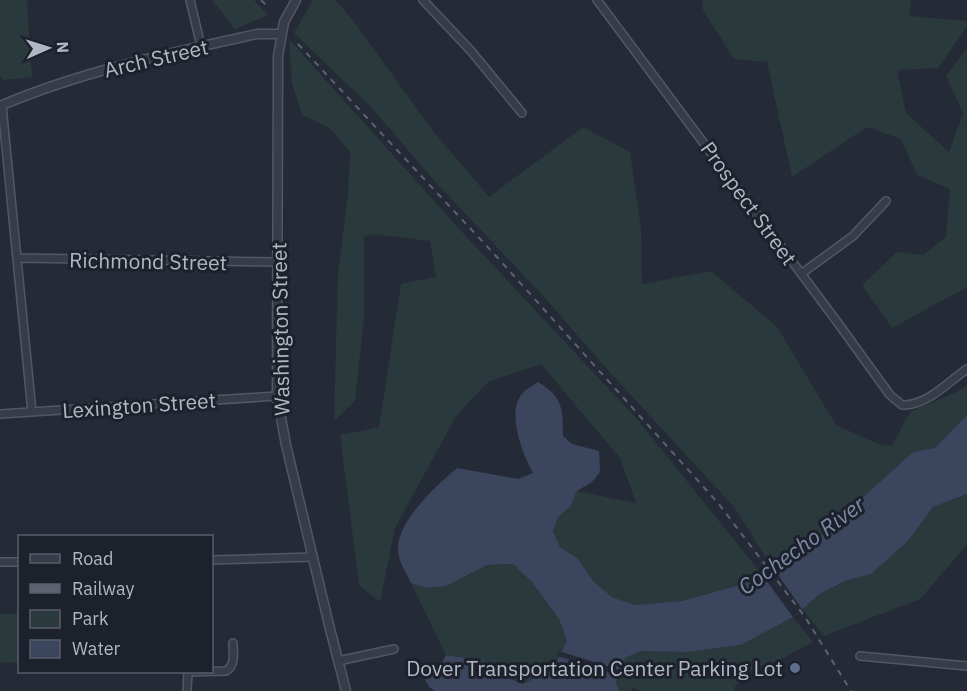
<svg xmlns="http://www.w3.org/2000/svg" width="967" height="691" font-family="'IBM Plex Sans',sans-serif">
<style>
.green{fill:#2a393c}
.water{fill:#3c455e}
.pier{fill:#252a37}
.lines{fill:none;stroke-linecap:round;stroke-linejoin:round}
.minor-casing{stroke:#535762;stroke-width:10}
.tertiary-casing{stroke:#535762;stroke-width:11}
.minor{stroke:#383c48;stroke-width:7}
.tertiary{stroke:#383c48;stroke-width:8}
.rail{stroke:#5c6270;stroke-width:2;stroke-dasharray:6 6;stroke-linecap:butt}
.service-dot{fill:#5c6f8a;stroke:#1d212c;stroke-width:2}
.labels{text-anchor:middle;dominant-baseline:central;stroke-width:6;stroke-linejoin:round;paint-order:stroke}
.street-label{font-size:21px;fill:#b3b7c4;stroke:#1d212c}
.poi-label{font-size:21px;fill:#b3b7c4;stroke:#1d212c;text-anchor:end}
.water-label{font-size:22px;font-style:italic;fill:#7e8aa8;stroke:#1d212c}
</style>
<rect width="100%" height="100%" fill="#252a37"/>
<path class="green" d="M0 0H27L30 59 33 77 2 80 0 76Z
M212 0H254L268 15 235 29Z
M313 0H335L352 19 433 131 489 197 583 127 630 152 641 230 642 284 711 271 777 327 836 425 878 444 892 446 910 412 956 392 967 385V415L935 448 913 452 811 544 780 553 769 562 734 507 605 367 546 299 440 187 371 107 294 33Z
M702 0H911L909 16 967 21V26L938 68 897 70 906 113 949 152 963 113 946 76 967 48V287L892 328 862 285 897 252 923 255 946 237 950 189 917 175 901 139 867 127 792 177 767 62 734 59 703 10Z
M289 39 461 231 637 419 760 572 736 586 682 601 635 605 612 597 593 581 578 559 560 547 553 530 558 517 570 507 577 491 636 503 620 458 541 364 488 382 456 416 395 528 380 602 359 585 340 435 379 427 401 284 436 277 430 241 374 234 364 236V316L355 401 334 421 338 274 348 195 350 152 330 128 302 115 292 83Z
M967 494V545L920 599 824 636 802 609 820 594 845 581 871 574 908 541 933 507Z
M513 564 532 582 559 619 567 641 553 669 523 684 504 676 484 661 446 655 411 583 427 588 446 586 487 565Z
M0 614H19V662L0 663Z
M793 617 813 642 772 664 759 666 747 673 734 688V691H641L631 687 632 691H619L616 684 625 658 641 651 687 652 741 645Z"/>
<path class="water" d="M538 382C563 397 563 409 563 436L572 444 599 451 600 472 592 482 577 491 570 507 558 517 553 531 560 547 578 559 593 581 612 597 635 605 682 601 736 586 760 572 780 553 811 544 913 452 935 448 967 415V494L933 507 908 541 871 574 845 581 820 594 793 617 741 645 687 652 641 651 625 658 616 683 619 691H435L429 687 423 675 429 666 441 664 446 655 484 661 503 676 523 684 553 669 567 641 559 619 532 582 513 564 487 565 446 586 427 588 411 583C406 572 398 561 398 549 397 521 438 484 457 468L518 479 533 473C523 454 506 413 522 394 525 389 533 386 538 382Z"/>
<path class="pier" d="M769 562 802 609 793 617 760 572Z
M559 651 623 671 622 675 582 666 579 662 556 656Z"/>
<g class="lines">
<g class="minor-casing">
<path id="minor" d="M190 0 201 46
M423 0 471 51 522 113
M597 0 835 319 890 395 902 405C927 406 948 382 967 369
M2 106 32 412
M18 258 278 262
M801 274 853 236 886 201
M0 414 277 396
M212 560 313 557
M0 562H20
M860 656 967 666
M338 661 394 649
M188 672 226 671C236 665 233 653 233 643
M187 691 188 672"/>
</g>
<g class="tertiary-casing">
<path id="tertiary" d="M296 0 284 22 278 56 277 396 286 445 329 625 346 691
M0 106C82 71 170 53 257 34H280"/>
</g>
<use href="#minor" class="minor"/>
<use href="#tertiary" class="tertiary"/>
<path class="rail" d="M261 0 266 5
M298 44 496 256 718 503 805 617 851 691"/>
</g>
<circle class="service-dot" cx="795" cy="668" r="6"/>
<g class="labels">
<g class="street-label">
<text transform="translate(156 58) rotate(-13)">Arch Street</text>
<text transform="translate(749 203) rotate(54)">Prospect Street</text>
<text transform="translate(148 261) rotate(1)">Richmond Street</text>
<text transform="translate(280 329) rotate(-91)">Washington Street</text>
<text transform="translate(139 405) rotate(-4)">Lexington Street</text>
</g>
<g class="poi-label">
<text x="783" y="668">Dover Transportation Center Parking Lot</text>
</g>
<g class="water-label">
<text transform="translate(801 545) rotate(-36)">Cochecho River</text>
</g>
</g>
<rect x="18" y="535" width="195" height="138" fill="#1d212c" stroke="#595d69" stroke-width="1.5"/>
<rect x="30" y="554" width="30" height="9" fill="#383c48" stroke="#595d69" stroke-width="1.5"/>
<text x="72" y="565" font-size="18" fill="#b3b7c4">Road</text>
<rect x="30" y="584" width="30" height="9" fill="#5c6270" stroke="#595d69" stroke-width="1.5"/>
<text x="72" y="595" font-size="18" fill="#b3b7c4">Railway</text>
<rect x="30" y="610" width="30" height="18" fill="#2a393c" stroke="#595d69" stroke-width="1.5"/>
<text x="72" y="625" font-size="18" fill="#b3b7c4">Park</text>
<rect x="30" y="640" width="30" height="18" fill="#3c455e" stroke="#595d69" stroke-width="1.5"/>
<text x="72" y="655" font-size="18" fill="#b3b7c4">Water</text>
<g transform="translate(48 48) rotate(87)" stroke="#1d212c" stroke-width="4.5" paint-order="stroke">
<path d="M0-4.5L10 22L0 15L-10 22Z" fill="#b3b7c4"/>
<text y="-9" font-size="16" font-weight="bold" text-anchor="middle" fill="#b3b7c4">N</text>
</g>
</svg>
